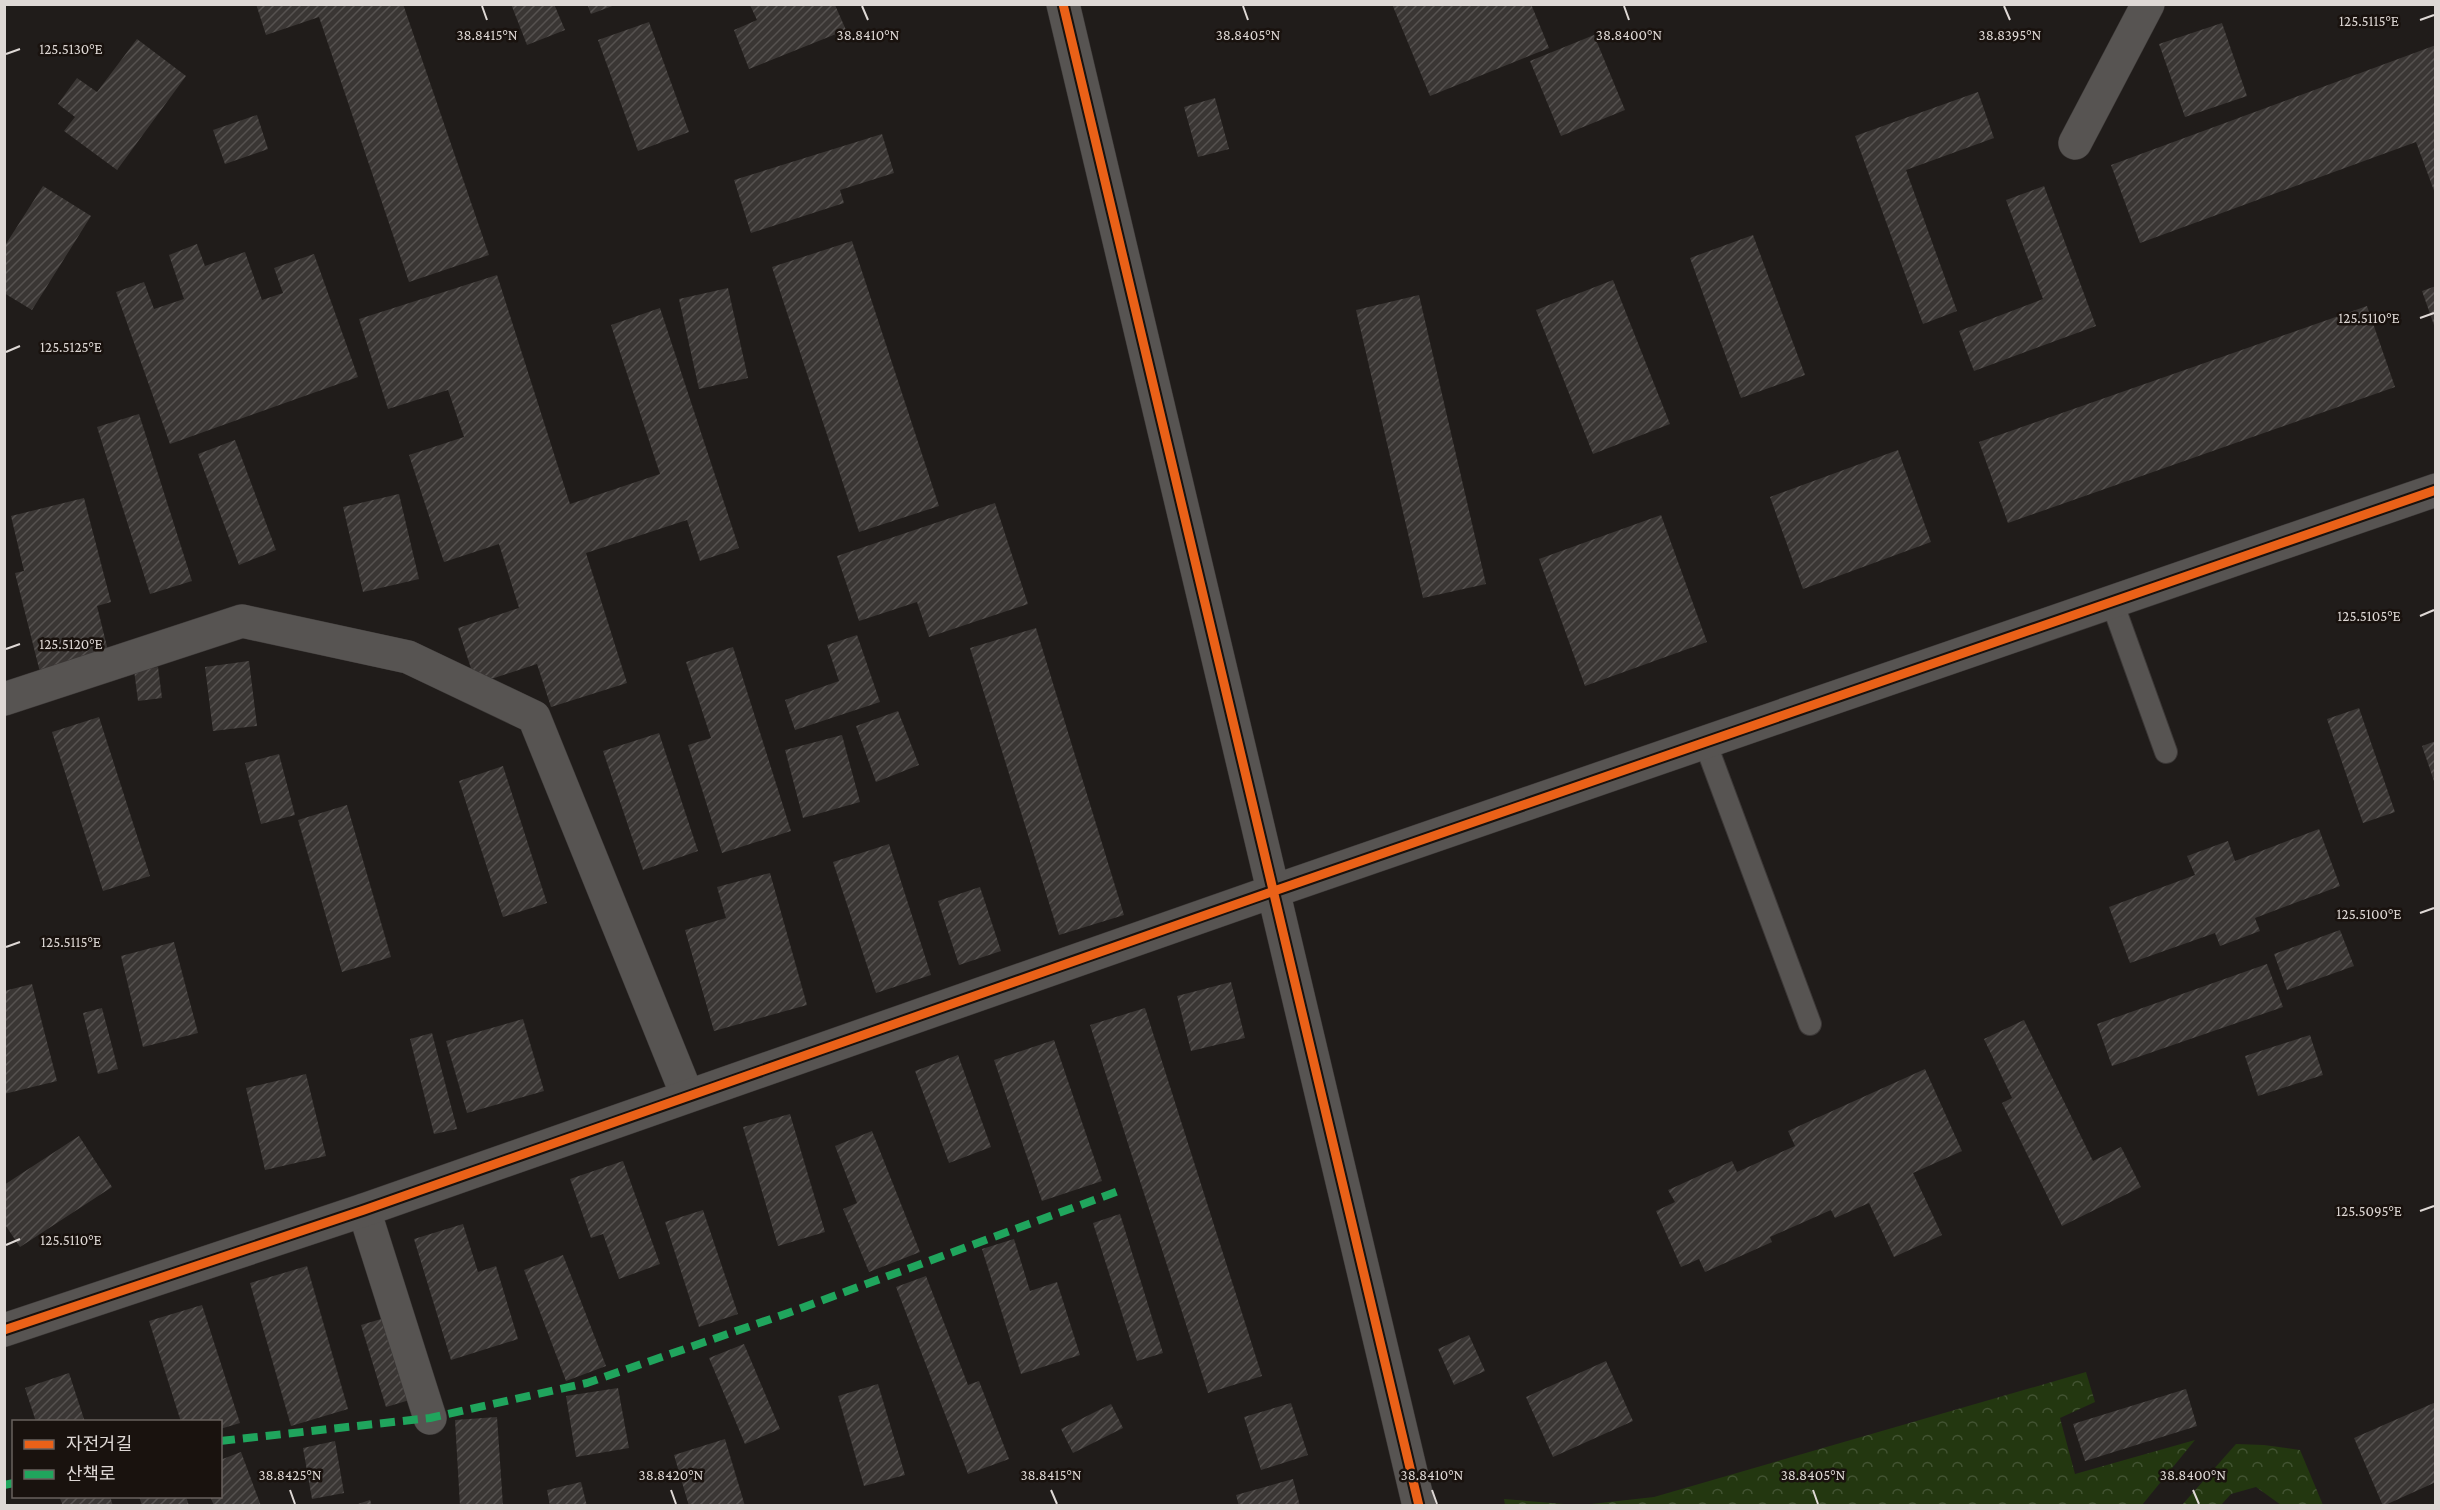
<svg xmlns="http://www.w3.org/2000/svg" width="2440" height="1510" font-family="'Crimson Pro','Noto Sans KR',serif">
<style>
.park{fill:url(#park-crowns)}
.building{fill:url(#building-hatch)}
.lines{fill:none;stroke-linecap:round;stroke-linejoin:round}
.service-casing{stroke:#3c3837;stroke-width:24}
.minor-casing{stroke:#3c3837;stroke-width:34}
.tertiary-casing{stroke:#3c3837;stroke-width:34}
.service{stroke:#575452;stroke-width:22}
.minor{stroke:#575452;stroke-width:33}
.tertiary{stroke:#575452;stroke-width:33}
.quiet{stroke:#20a55d;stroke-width:8;stroke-dasharray:15 8;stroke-linecap:butt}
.cycleway-casing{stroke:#19120e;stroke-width:13}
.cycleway{stroke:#ea6118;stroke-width:9}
.ticks{fill:none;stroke:#ded8d5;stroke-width:2}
.ticks-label{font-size:15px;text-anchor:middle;fill:#ded8d5;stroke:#19120e;stroke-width:5;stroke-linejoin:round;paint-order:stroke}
</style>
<defs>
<pattern id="park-crowns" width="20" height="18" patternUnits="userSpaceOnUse" patternTransform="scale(1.5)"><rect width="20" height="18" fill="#233710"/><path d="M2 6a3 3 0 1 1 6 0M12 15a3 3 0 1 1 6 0" fill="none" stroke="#425332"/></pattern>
<pattern id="building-hatch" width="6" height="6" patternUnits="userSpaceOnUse" patternTransform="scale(1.5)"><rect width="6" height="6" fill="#3a3634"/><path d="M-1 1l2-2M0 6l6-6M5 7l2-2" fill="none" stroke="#565250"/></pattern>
</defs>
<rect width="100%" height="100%" fill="#201c1a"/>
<path class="park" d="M2086 1372 2095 1402 2060 1418 2075 1474 2195 1440 2142 1505H1582L1654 1497Z
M2236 1444 2264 1445 2300 1450 2323 1505H2281L2256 1487 2231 1494 2221 1505H2182Z
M1504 1499 1577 1505H1505Z"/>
<path class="building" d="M256 4H403L489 255 409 282 319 17 266 35Z
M511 4H554L565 30 527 45Z
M587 4H615V5L591 14Z
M1392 4H1531L1549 48 1430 96Z
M750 5H835L846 30 749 69 734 30 757 20Z
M649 22 689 132 638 151 598 40Z
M2222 23 2247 96 2185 117 2159 44Z
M1594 35 1625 110 1561 136 1530 61Z
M137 39 186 76 117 170 64 131 75 117 58 104 77 78 97 92Z
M2436 45V196L2416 142 2140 243 2111 165Z
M1978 92 1994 138 1906 170 1957 311 1923 324 1855 136Z
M1215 98 1229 149 1198 157 1184 107Z
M257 115 268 149 225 164 213 130Z
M882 134 894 173 840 190 844 203 751 233 734 180Z
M43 186 91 216 32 310 4 293V247Z
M2044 186 2096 326 1974 371 1959 331 2043 299 2006 200Z
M1753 235 1805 375 1741 398 1690 258Z
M852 241 939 506 859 532 772 267Z
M197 244 205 266 245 252 262 300 283 293 274 268 314 254 358 377 170 444 116 292 144 282 154 309 184 299 169 255Z
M497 275 570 504 660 474 611 325 660 308 739 548 700 561 687 520 586 553 627 683 551 707 537 664 476 684 458 628 519 608 499 544 444 562 409 455 464 437 448 390 388 409 359 319Z
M1613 280 1670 424 1593 454 1536 310Z
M2436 286V328H2435L2422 291Z
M728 288 748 378 699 389 679 299Z
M1419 295 1486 584 1423 598 1356 310Z
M2367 306 2395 387 2008 523 1979 442Z
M139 414 192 581 150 594 97 427Z
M235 440 276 550 239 565 198 454Z
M1898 450 1931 542 1803 589 1770 497Z
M399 494 419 579 363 592 343 507Z
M84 498 111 602 97 606 111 663 42 680 15 573 24 571 11 516Z
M995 503 1028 604 929 637 917 602 859 621 837 556Z
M1661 515 1707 642 1585 686 1539 559Z
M1036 628 1124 915 1059 935 970 648Z
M857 635 880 702 795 730 785 700 839 681 827 645Z
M733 647 791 831 722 853 688 745 711 738 686 662Z
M249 661 257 726 213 731 205 667Z
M158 667 162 698 138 701 134 670Z
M2359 708 2395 812 2363 823 2327 719Z
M898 711 919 765 876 782 856 726Z
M99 717 150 876 103 891 52 732Z
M659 733 698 851 643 870 603 751Z
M842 735 860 802 803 818 785 750Z
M2436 741V784H2435L2422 746Z
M279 754 295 815 261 824 245 763Z
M503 766 547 903 503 917 459 781Z
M347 805 391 957 342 972 298 820Z
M2319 829 2340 886 2255 918 2260 931 2220 946 2215 933 2130 963 2109 907 2195 875 2187 856 2228 841 2235 861Z
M889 844 931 975 876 993 833 862Z
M770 873 807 1005 714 1031 685 930 726 918 717 887Z
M980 887 1001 951 959 965 938 901Z
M2340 930 2354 966 2287 990 2274 954Z
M174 942 198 1033 143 1047 121 956Z
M2267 964 2283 1007 2112 1066 2097 1024Z
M1231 982 1245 1038 1191 1051 1177 996Z
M32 984 57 1081 4 1094V991Z
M102 1008 118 1069 98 1074 83 1013Z
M1145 1008 1262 1376 1208 1393 1090 1025Z
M523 1019 544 1091 467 1113 446 1041Z
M2024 1020 2093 1161 2121 1147 2141 1187 2062 1226 2002 1103 2012 1098 1984 1039Z
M432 1033 457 1129 434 1134 410 1039Z
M2310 1035 2323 1075 2258 1096 2245 1056Z
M1054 1040 1102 1181 1042 1201 994 1060Z
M958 1055 991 1147 949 1163 915 1071Z
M1925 1069 1962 1151 1913 1173 1942 1235 1894 1257 1869 1203 1835 1218 1831 1210 1770 1237 1772 1242 1705 1272 1699 1259 1681 1267 1656 1211 1675 1202 1668 1190 1732 1161 1737 1172 1795 1146 1788 1131Z
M306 1074 326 1156 265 1170 246 1088Z
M790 1114 825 1232 778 1246 743 1127Z
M872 1131 920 1252 869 1272 843 1209 857 1203 835 1146Z
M79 1136 112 1187 20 1247 4 1223V1185Z
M623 1161 660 1264 619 1279 603 1234 591 1238 570 1179Z
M703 1210 738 1314 699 1327 665 1222Z
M1120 1214 1163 1353 1137 1361 1093 1223Z
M463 1224 478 1272 496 1266 518 1339 451 1360 414 1239Z
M1014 1239 1030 1291 1057 1282 1080 1355 1021 1374 982 1249Z
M563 1255 606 1366 566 1381 524 1270Z
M307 1266 348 1409 291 1426 250 1283Z
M926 1276 968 1385 979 1381 1009 1459 968 1474 896 1287Z
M202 1305 240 1423 220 1429V1422H181L149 1321Z
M388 1317 413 1399 386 1407 361 1325Z
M1469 1335 1485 1371 1454 1385 1438 1349Z
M744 1344 780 1429 745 1444 709 1358Z
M1606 1361 1633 1421 1553 1457 1526 1397Z
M69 1373 85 1422H36L25 1388Z
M878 1384 905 1475 864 1486 838 1396Z
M618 1388 629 1448 576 1457 566 1396Z
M2186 1389 2197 1426 2085 1461 2073 1424Z
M2436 1402V1482L2383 1506 2354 1438Z
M1291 1403 1308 1455 1261 1470 1244 1417Z
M1111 1404 1123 1428 1073 1453 1061 1429Z
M497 1417 503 1506H460L455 1420Z
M725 1439 745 1506H689L674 1455Z
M335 1441 344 1493 312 1499 303 1448Z
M241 1452 261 1506H214L210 1496H220V1460Z
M1293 1479 1300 1506H1239L1236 1495Z
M581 1482 587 1506H550L547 1490Z
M59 1496H110L113 1506H63Z
M139 1496H186L189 1506H142Z
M370 1500 372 1506H355V1505Z"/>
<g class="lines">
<g class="service-casing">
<path id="service" d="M2112 602 2166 752
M1705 742 1810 1024"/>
</g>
<g class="minor-casing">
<path id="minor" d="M2075 143 2148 4
M4 699 242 621 408 657 534 717 687 1095
M364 1210 430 1418"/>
</g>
<g class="tertiary-casing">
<path id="tertiary" d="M1063 4 1419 1506
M4 1330 364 1210 1274 891 2436 490"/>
</g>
<use href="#service" class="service"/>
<use href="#minor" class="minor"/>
<use href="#tertiary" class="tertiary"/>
<path class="quiet" d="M220 1441 430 1418 587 1383 788 1313 1121 1190
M4 1485 14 1483"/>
<g class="cycleway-casing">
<path id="cycleway" d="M1063 4 1419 1506
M4 1330 364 1210 1274 891 2436 490"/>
</g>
<use href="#cycleway" class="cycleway"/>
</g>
<path class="ticks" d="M482 6 487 20M862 6 868 20M1243 6 1248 20M1624 6 1629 20M2004 6 2010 20M2420 20 2434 15M6 54 20 49M2420 318 2434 313M6 352 20 346M2420 616 2434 610M6 649 20 644M2420 913 2434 908M6 947 20 942M2420 1211 2434 1206M6 1245 20 1239M290 1490 295 1504M671 1490 676 1504M1051 1490 1057 1504M1432 1490 1437 1504M1813 1490 1818 1504M2193 1490 2199 1504"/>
<g class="ticks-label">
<text x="2369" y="26">125.5115°E</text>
<text x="487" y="40">38.8415°N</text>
<text x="2010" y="40">38.8395°N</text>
<text x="868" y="40">38.8410°N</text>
<text x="1248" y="40">38.8405°N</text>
<text x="1629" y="40">38.8400°N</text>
<text x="71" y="54">125.5130°E</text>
<text x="2369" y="323">125.5110°E</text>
<text x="71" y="352">125.5125°E</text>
<text x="2369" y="621">125.5105°E</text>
<text x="71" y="649">125.5120°E</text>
<text x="2369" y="919">125.5100°E</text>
<text x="71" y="947">125.5115°E</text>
<text x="2369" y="1216">125.5095°E</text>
<text x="71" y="1245">125.5110°E</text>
<text x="290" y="1480">38.8425°N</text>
<text x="671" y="1480">38.8420°N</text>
<text x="1051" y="1480">38.8415°N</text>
<text x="1432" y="1480">38.8410°N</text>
<text x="1813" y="1480">38.8405°N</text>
<text x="2193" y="1480">38.8400°N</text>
</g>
<rect width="2440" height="1510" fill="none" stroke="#ded8d5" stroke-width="12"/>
<rect x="12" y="1420" width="210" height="78" fill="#19120e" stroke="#68615e" stroke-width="1.5"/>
<rect x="24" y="1440" width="30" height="9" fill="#ea6118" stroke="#68615e" stroke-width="1.5"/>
<text x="66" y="1450" font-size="18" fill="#ded8d5">자전거길</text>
<rect x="24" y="1470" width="30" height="9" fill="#20a55d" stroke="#68615e" stroke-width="1.5"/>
<text x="66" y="1480" font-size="18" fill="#ded8d5">산책로</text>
</svg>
